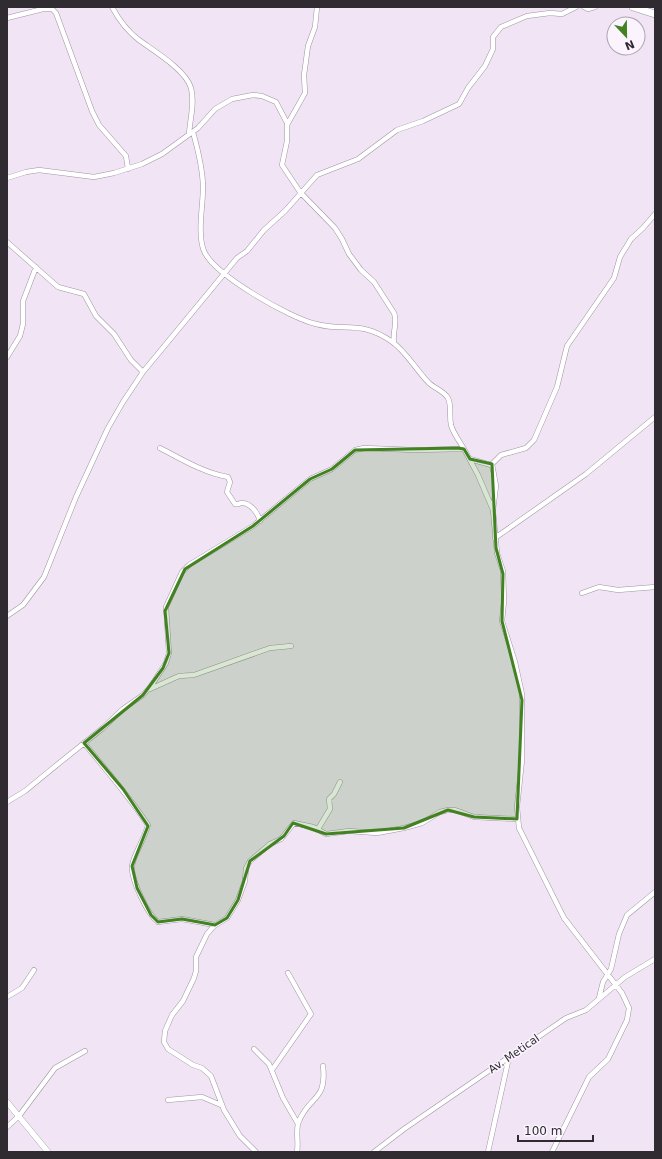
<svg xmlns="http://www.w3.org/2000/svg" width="662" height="1159" font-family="'DejaVu Sans',sans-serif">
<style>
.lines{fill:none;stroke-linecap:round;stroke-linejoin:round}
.minor-casing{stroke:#9f94a2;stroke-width:5.5}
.tertiary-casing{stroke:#9f94a2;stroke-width:6}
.trunk-casing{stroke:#9f94a2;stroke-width:8}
.minor{stroke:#fff;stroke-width:4.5}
.tertiary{stroke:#fff;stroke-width:5.5}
.trunk{stroke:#fff;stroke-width:7}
.marked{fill:#428222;fill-opacity:0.2;stroke:#428222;stroke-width:3;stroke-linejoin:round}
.labels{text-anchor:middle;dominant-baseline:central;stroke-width:3;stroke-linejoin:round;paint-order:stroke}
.street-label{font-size:11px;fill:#2f2b31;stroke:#fbf4fe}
</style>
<rect width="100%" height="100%" fill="#f1e5f5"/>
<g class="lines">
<g class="minor-casing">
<path id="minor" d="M112 7C119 20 127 31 139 40 154 51 186 70 191 88 195 103 190 119 189 134
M584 7 588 9 595 7
M7 18 43 9H52L56 13 92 111 99 125 126 156 128 169
M287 125 305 93 304 75 308 46 315 27 317 7
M193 132C198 150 203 169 203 188 203 206 197 234 204 251 214 275 290 318 316 324 346 332 360 320 391 341 406 351 416 370 429 383 434 388 444 391 448 398 452 407 449 416 451 425 453 433 460 442 464 449
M7 178 26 172 39 170 94 177 114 173 142 164 162 154 198 128 215 109 232 99 253 95 262 96 276 102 287 123V141L282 165 300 192 335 228 342 239 349 254 361 270 374 282 394 313C398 322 392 333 394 343
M7 242 58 287 84 294 96 316 114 334 131 360 143 372
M7 357 20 336 23 324V301L36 267
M160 448C181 459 204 473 228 477L230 482 227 492 235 504C237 505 239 504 241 503 250 502 258 513 260 521
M470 459 491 465 501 455 526 448 534 440 557 387 567 346 614 278 620 257 631 239 643 228 655 214
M492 464 496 486 493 510
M495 538 586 474 655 417
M582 593 599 587 618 590 655 587
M7 616 23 605 44 577 76 497 108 428 123 402 143 372 237 258 247 251 264 230 285 211 317 175 358 159 397 130 423 121 459 104 468 88 485 66 493 49V37L501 27 527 16 550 13 562 14 576 7
M150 689 179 676 194 675 270 648 291 646
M84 743C106 770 129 796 148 825 145 838 133 856 132 866 131 879 147 914 158 922L182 919 215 925
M7 802 25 791 53 768 103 728 123 709 143 695 151 686 166 663 169 653 166 607 182 572 189 565 253 526 310 479 332 469 355 450 364 448 414 450 464 449 478 475 493 510 497 553 503 571 504 601 502 621 515 662 522 694V760L517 807 519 828 564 918 622 993 629 1008 627 1020 608 1059 589 1077 552 1152
M318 829 330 809 329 799 334 794 340 782
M7 997 22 988 34 970
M599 998 603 982 611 969 619 934 627 915 655 892
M254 1049 269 1064 283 1098 298 1124
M272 1070 311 1014 288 973
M168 1100 202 1097 221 1105
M7 1127 19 1116 55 1068 85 1051
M256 1152 240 1136 224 1110 211 1076 202 1068 193 1065 168 1049 164 1042 165 1031 172 1015 183 1001 194 978 196 971V957L207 934 214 926 227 918 238 900 245 881 246 868 250 861 270 844 281 839 294 823 313 827 326 834 349 831 377 833 404 828 422 823 440 812 448 810H455L474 817 517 819
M297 1152C299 1142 295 1130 299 1121 310 1095 327 1101 323 1066
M374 1152 404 1129 566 1018 586 1010 625 977 655 959
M488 1152 509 1057"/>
</g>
<g class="tertiary-casing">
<path id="tertiary" d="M7 1102 48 1152"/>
</g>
<g class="trunk-casing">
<path id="trunk" d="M633 7 655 14"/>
</g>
<use href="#minor" class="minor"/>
<use href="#tertiary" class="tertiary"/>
<use href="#trunk" class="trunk"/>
</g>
<path class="marked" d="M458 448 464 449 470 459 492 464 496 548 503 574 502 621 522 700 517 819 474 817 448 810 404 828 326 834 293 823 284 836 250 861 238 900 227 918 215 925 182 919 158 922 151 915 137 888 132 866 148 826 123 789 84 743 143 695 163 668 169 653 165 611 185 569 253 526 310 479 332 469 355 450Z"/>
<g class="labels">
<g class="street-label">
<text transform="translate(514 1054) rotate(-35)">Av. Metical</text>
</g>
</g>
<rect width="662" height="1159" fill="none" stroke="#2f2b31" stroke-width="16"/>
<g transform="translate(626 36) rotate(158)"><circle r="19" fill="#fbf4fe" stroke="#a9a4ac"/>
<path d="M0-3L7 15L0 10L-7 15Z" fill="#428222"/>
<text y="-6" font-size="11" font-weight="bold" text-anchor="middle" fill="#2f2b31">N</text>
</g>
<path d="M518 1135v6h75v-6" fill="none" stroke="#2f2b31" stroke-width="2"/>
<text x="524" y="1135" font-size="12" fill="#2f2b31" stroke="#fbf4fe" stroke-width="3" paint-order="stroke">100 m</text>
</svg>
